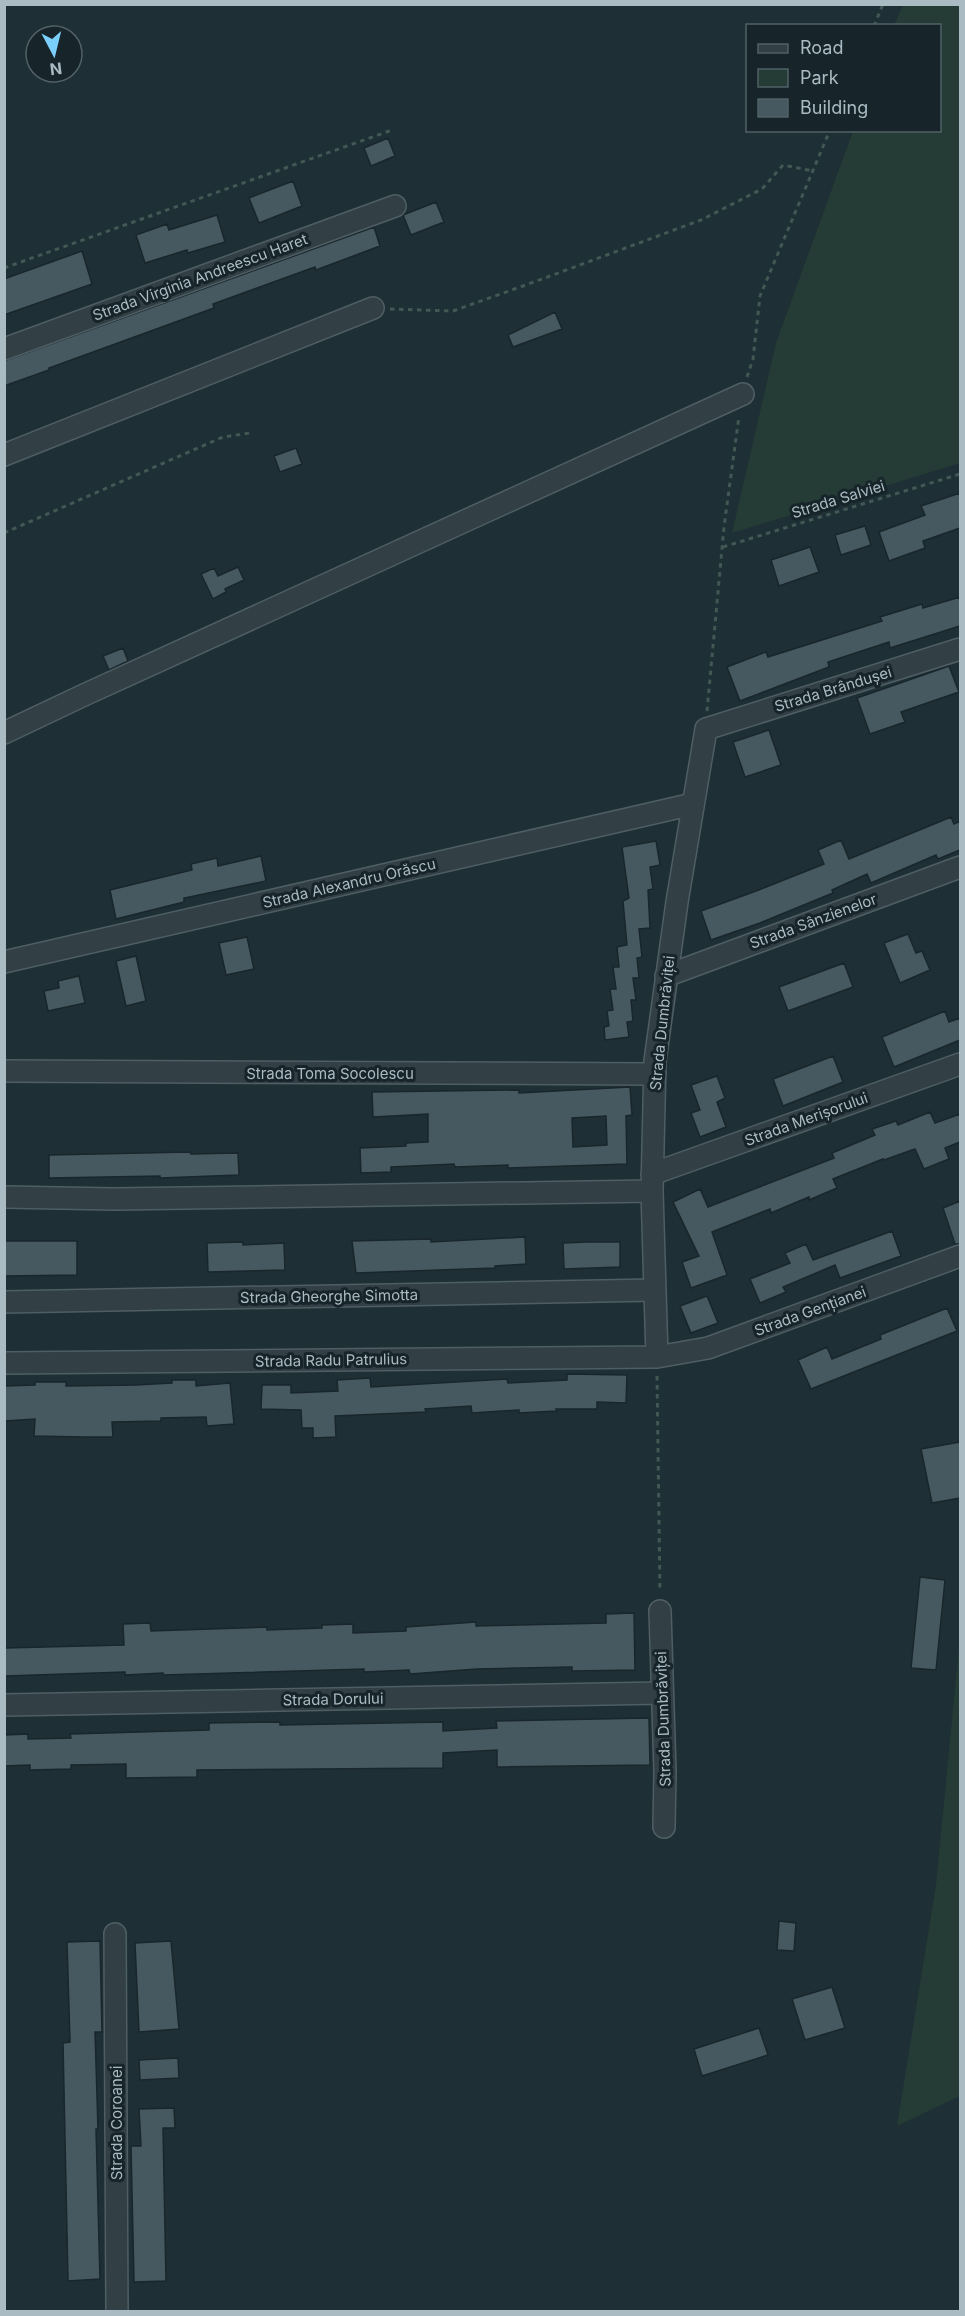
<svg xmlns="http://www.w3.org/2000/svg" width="965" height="2316" font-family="Inter,sans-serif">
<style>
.green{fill:#243c35}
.building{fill:#465961;stroke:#19272c;stroke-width:1.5;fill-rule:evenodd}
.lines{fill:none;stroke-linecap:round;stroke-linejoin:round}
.minor-casing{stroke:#4f5e64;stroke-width:24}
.path{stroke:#415854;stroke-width:3;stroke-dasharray:4.5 4.5;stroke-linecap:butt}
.minor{stroke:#324046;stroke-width:21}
.labels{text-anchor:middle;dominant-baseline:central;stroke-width:6;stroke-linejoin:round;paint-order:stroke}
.street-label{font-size:15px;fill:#abbbc3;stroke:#17242a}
</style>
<rect width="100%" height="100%" fill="#1e2f35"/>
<path class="green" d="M903 5H960V463L732 533 776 343 853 131 940 130V26L894 25Z
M960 1637V2096L897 2126 936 1885Z"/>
<path class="building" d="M388 138 395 156 371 166 364 148Z
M293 181 302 206 259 223 249 198Z
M436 202 444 222 411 235 403 215Z
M217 215 225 242 188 253 187 250 145 263 136 235 167 224 169 230Z
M374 227 380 246 316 270 315 267 213 304 214 308 49 368V370L4 386V361Z
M82 251 92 284 4 315V279Z
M555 312 562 329 513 347 508 335Z
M296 448 302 464 280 472 274 456Z
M960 493V528L923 541 925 548 889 561 879 532 925 515 921 506Z
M865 526 871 545 841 555 835 535Z
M810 547 819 572 779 586 771 560Z
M238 567 244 580 225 589 226 592 213 599 201 574 214 568 218 576Z
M960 597V626L890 648 889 642 828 662 829 667 740 701 727 667 766 652 768 657 882 621 880 617 922 604 923 608Z
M123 648 128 661 109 670 103 656Z
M949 666 959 692 901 712 905 722 870 734 857 698Z
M769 730 781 765 745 777 733 742Z
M951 817 954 824 960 821V850L938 859 936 855 871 883 867 874 832 890 833 893 760 923 711 940 701 911 756 891 824 864 818 850 841 840 849 859Z
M656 841 660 865 650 867 653 889 648 890 650 928 639 929 642 957 637 958 639 978H633L636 1000H631L633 1021 627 1022 629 1037 605 1040 604 1027 609 1026 607 1011 613 1010 610 989H616L613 967H619L617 947 627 945 623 901 629 898 622 847Z
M261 856 266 881 184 898V902L116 919 110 890 192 870 191 864 217 858 218 866Z
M908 934 916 953 922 951 930 970 900 983 884 943Z
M247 937 254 969 226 975 219 943Z
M136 956 146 1001 126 1006 116 961Z
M844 963 853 987 788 1011 779 987Z
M79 976 85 1003 48 1011 44 991 59 988 58 981Z
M945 1011 949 1022 960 1018V1040L894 1067 882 1037Z
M833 1056 843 1082 783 1106 773 1079Z
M717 1076 725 1098 717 1102 726 1127 700 1137 691 1113 700 1110 691 1085Z
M630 1087 632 1115 626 1116 627 1164 508 1168V1165L455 1167 454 1164 391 1167V1172L361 1173 360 1148 406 1146V1143L428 1142V1114L373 1117 372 1092 519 1090V1093ZM606 1116 607 1145 573 1147 572 1118Z
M930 1112 935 1123 960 1114V1142L945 1148 949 1159 924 1169 915 1149 884 1160 883 1159 833 1179 837 1188 809 1200V1197L771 1213 770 1209 712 1232 727 1275 691 1288 682 1262 699 1256 673 1202 700 1189 708 1207 834 1158 832 1153 875 1135 872 1129 896 1121 898 1125Z
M190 1152 191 1154 238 1153 239 1175 160 1178V1176L49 1178V1155Z
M960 1201V1244H955L943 1208Z
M892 1231 901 1256 840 1278 835 1265 783 1287 786 1292 760 1303 750 1279 790 1263 785 1253 806 1244 813 1260Z
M525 1237 526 1264 495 1266V1268L356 1273 352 1241 431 1239V1242Z
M5 1241H77V1275L5 1276Z
M243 1242V1245L284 1243 285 1270 208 1272 207 1243Z
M587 1242H620V1267L564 1269 563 1243Z
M707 1296 718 1323 691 1333 680 1306Z
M947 1308 957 1331 811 1389 798 1360 827 1347 832 1359 881 1339 880 1335Z
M567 1374 627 1375 626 1403 597 1402V1409H556L557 1411 519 1413V1410L472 1413 471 1406 425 1409 426 1412 335 1416 336 1437 313 1438V1428H302L301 1410 261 1409 262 1385H291V1393L338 1391 337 1380 370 1378 371 1387 507 1379 508 1383 567 1380Z
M172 1380H196V1386L230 1383 234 1424 207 1426 206 1417 161 1418V1421L112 1422 113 1437H85L34 1436 35 1419 4 1421V1386L35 1385V1382H66V1386L136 1385 172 1383Z
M960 1442V1498L932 1503 921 1449Z
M920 1577 945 1580 936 1670 911 1668Z
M634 1613 635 1670 572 1671V1667L477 1669 410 1674 409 1670 364 1672V1669L163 1675V1673L125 1675V1672L5 1676V1648L124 1645 123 1624 150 1623 151 1631 267 1627V1630L322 1628V1625L353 1624V1633L406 1631V1627L476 1622V1626L606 1623V1614Z
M649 1718 650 1765 497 1767V1750L443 1753V1768L197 1770V1777L126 1778V1764L71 1765V1769L30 1770V1765L4 1766V1735L28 1734V1739L71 1738 70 1734 209 1730V1723L280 1722V1725L443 1722V1731L497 1728 496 1721Z
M779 1921 796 1923 794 1951 777 1950Z
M100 1941 102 2032H95L98 2129H96L100 2279 68 2281 63 2043 70 2042 67 1942Z
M171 1941 179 2029 139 2032 135 1943Z
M832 1987 845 2028 805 2040 792 1999Z
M759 2028 768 2055 702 2076 694 2049Z
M178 2058 179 2078 140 2080 139 2060Z
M174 2108 175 2128H163L166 2281 134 2282 131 2146H141L139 2109Z"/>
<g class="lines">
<g class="minor-casing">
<path id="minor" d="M4 349 395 206
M4 455 373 308
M4 733 84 695 743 394
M4 962 693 804
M666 976 960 867
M4 1071 655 1074
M652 1174 960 1064
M4 1197 115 1199 652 1191
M4 1302 654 1290
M657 1357 652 1191 655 1061 677 902 706 729 960 649
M4 1363 657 1357 708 1348 960 1256
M660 1611 665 1771 664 1827
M4 1705 662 1693
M115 1934 117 2312"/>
</g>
<path class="path" d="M874 26 883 4
M4 268 392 130
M390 309 453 311 534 282 701 220 762 189 783 165 813 171
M747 377 753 359 760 296 830 130
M4 533 223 437 250 433
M723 547 960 474
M707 711 724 527 739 416
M657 1376 660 1592"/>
<use href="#minor" class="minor"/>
</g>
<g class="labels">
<g class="street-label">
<text transform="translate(200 277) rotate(-20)">Strada Virginia Andreescu Haret</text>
<text transform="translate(838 499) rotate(-17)">Strada Salviei</text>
<text transform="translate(833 689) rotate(-17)">Strada Brândușei</text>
<text transform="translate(349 883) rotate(-13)">Strada Alexandru Orăscu</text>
<text transform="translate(813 921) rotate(-20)">Strada Sânzienelor</text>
<text transform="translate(662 1023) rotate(-84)">Strada Dumbrăviței</text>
<text x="330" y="1073">Strada Toma Socolescu</text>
<text transform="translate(806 1119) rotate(-20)">Strada Merișorului</text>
<text transform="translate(329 1296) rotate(-1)">Strada Gheorghe Simotta</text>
<text transform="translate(810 1311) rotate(-20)">Strada Gențianei</text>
<text transform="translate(331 1360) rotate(-1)">Strada Radu Patrulius</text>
<text transform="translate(333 1699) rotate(-1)">Strada Dorului</text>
<text transform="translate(663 1719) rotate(-92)">Strada Dumbrăviței</text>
<text transform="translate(116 2123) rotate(-90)">Strada Coroanei</text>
</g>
</g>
<rect width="965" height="2316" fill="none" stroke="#abbbc3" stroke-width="12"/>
<rect x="746" y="24" width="195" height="108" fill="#17242a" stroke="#526067" stroke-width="1.5"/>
<rect x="758" y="44" width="30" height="9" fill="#324046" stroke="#526067" stroke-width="1.5"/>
<text x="800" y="54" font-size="18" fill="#abbbc3">Road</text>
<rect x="758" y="69" width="30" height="18" fill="#243c35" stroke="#526067" stroke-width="1.5"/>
<text x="800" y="84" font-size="18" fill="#abbbc3">Park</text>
<rect x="758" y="99" width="30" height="18" fill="#465961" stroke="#526067" stroke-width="1.5"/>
<text x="800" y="114" font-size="18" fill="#abbbc3">Building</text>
<g transform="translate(54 54) rotate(173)"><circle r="28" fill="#17242a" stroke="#526067" stroke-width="1.5"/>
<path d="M0-4.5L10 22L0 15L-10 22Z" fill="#7ad0fa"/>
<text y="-9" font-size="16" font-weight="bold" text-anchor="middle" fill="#abbbc3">N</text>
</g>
</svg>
